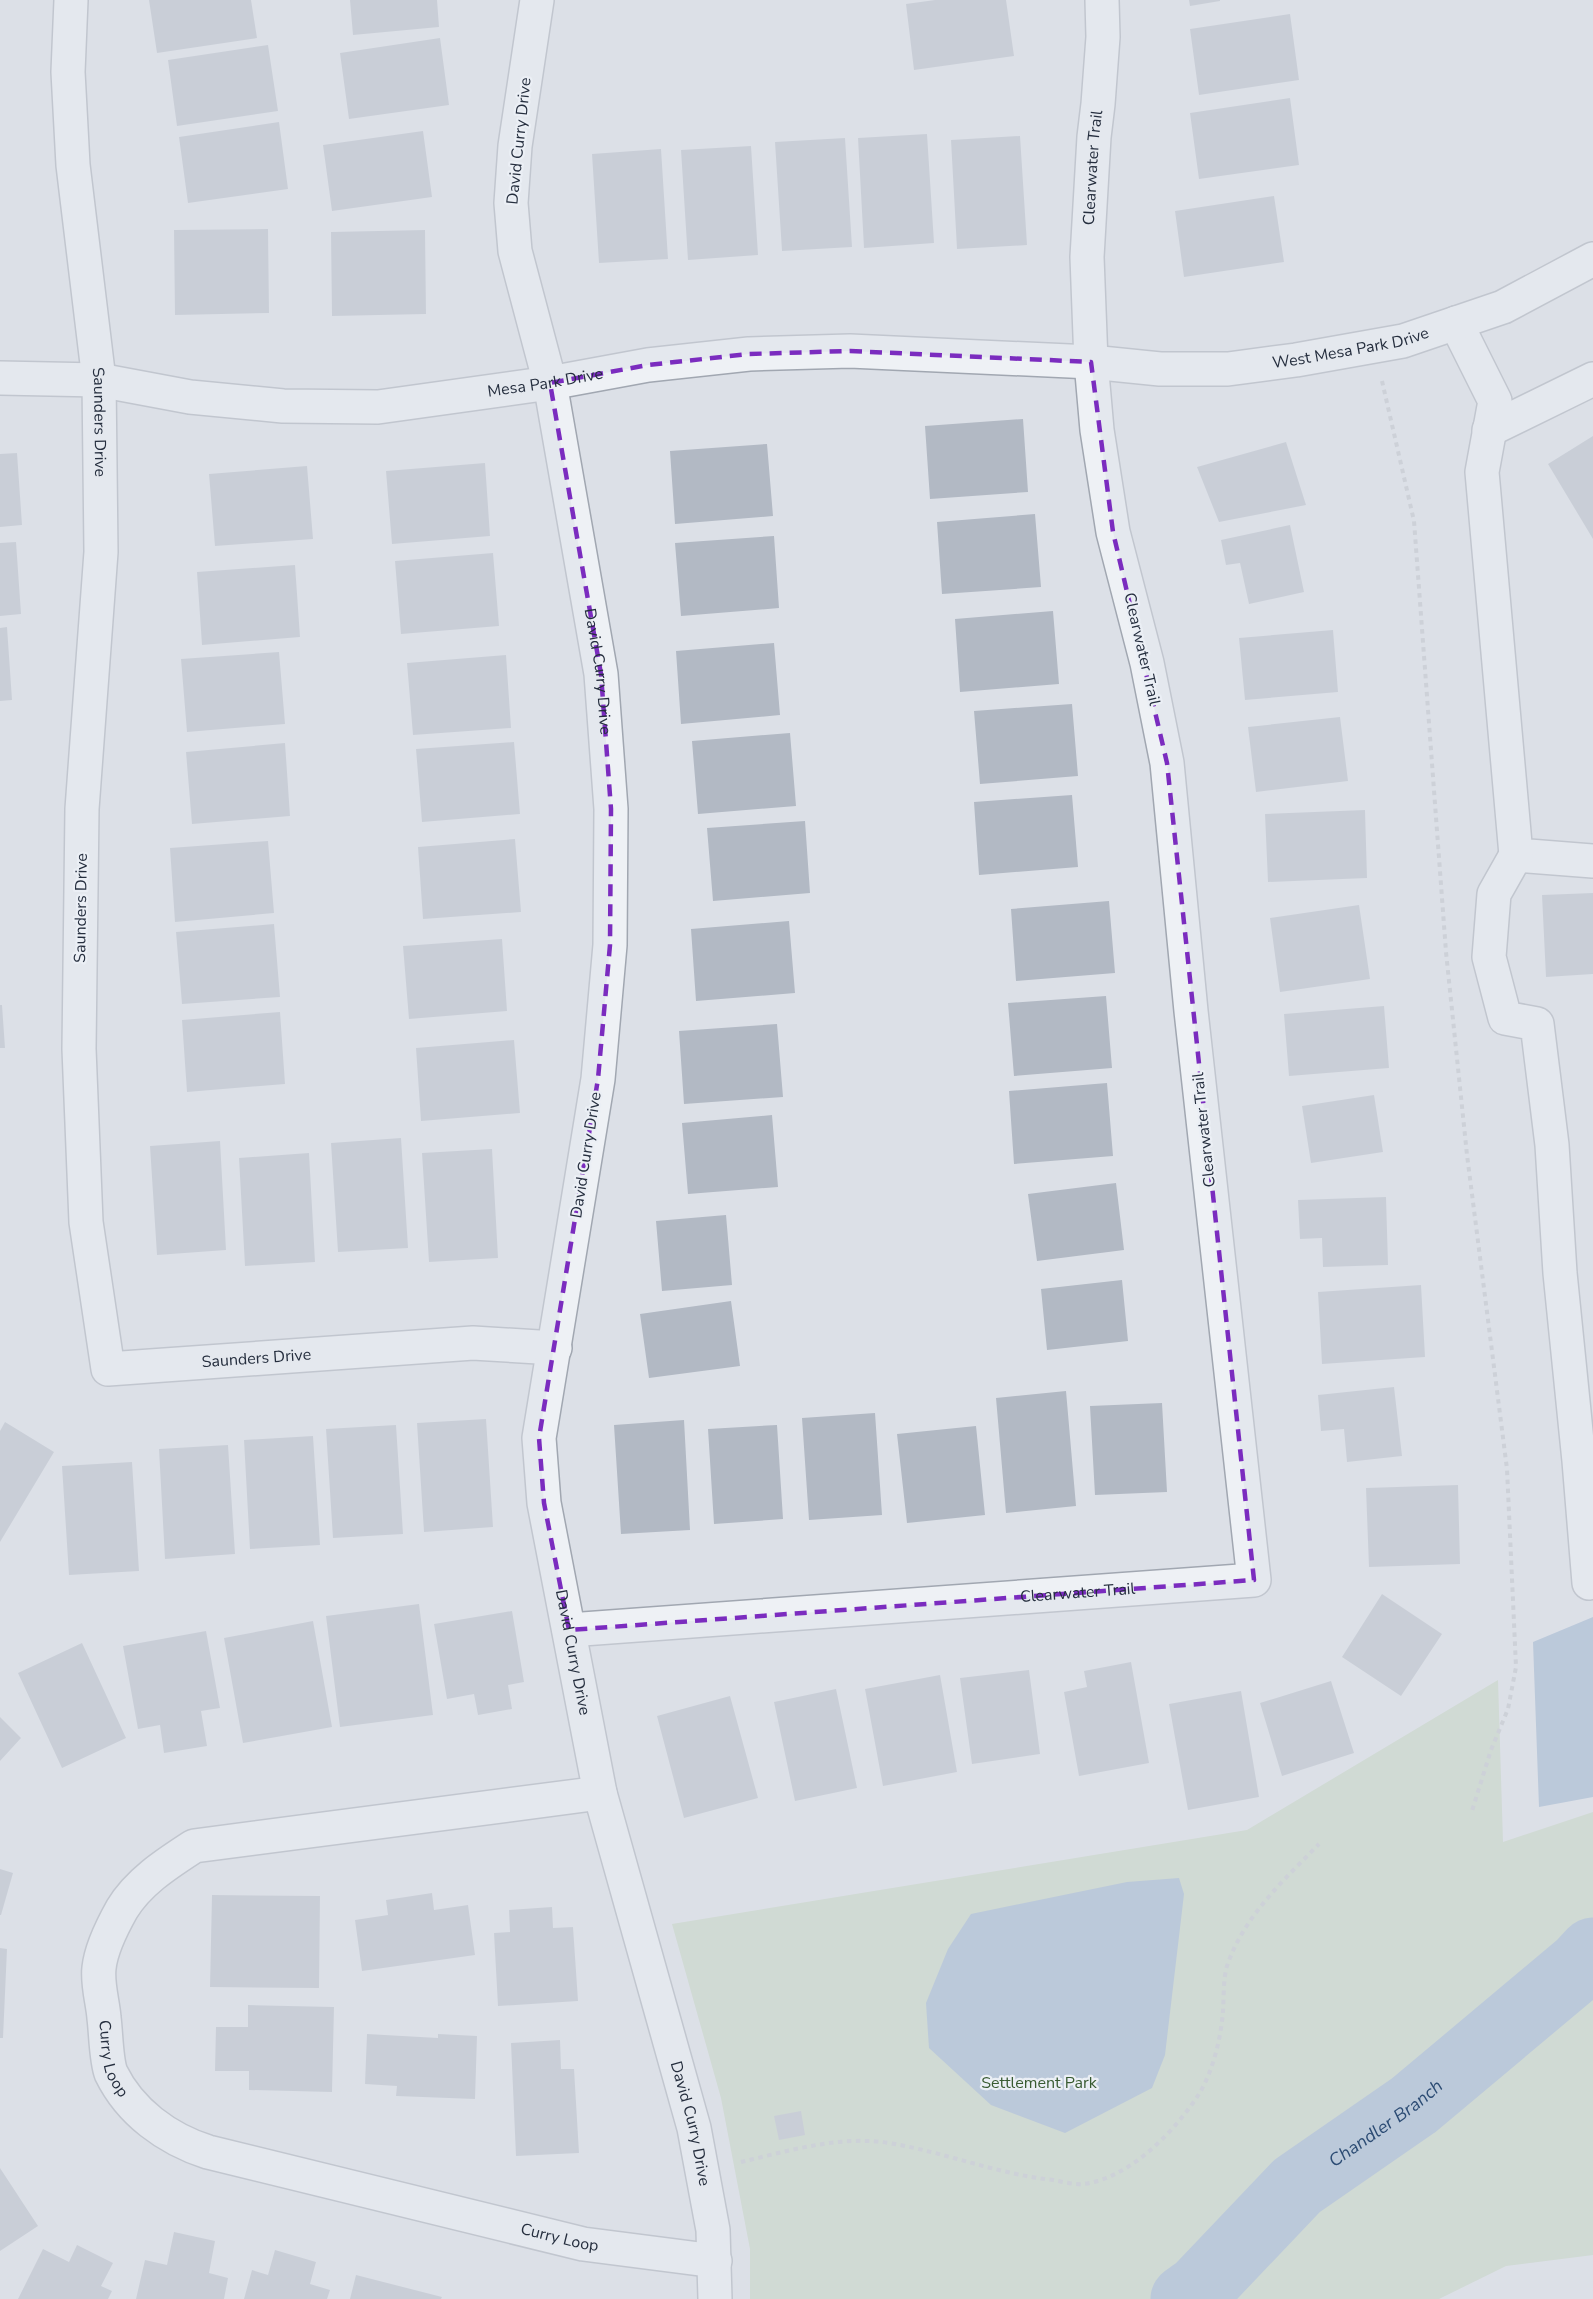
<svg xmlns="http://www.w3.org/2000/svg" width="1593" height="2299" font-family="'Nunito Sans',sans-serif">
<style>
.green{fill:#c1d2bc}
.water{fill:#93adca}
.lines{fill:none;stroke-linecap:round;stroke-linejoin:round}
.river{stroke:#93adca;stroke-width:69}
.building{fill:#b2b9c4}
.street-casing{stroke:#a1a7b1;stroke-width:36}
.path{stroke:#babec5;stroke-width:4;stroke-dasharray:4.5 4.5;stroke-linecap:butt}
.street{stroke:#eef1f5;stroke-width:33}
.marked{fill:none;stroke:#7b2cbf;stroke-width:4.5;stroke-dasharray:12 8;stroke-linejoin:round}
.labels{text-anchor:middle;dominant-baseline:central;stroke-width:4.5;stroke-linejoin:round;paint-order:stroke}
.street-label{font-size:16px;fill:#252e3e;stroke:#ebeff5}
.park-label{font-size:16px;fill:#385b31;stroke:#ebeff5}
.water-label{font-size:18px;font-style:italic;fill:#2c4c74;stroke:#ebeff5}
</style>
<rect width="100%" height="100%" fill="#dce0e7"/>
<path class="green" d="M1498 1680 1503 1842 1593 1812V2255L1506 2266 1439 2299H750V2249L721 2098 672 1924 1247 1830Z"/>
<path class="water" d="M1593 1617V1797L1539 1807 1533 1642Z
M1179 1878 1184 1894 1165 2055 1152 2088 1065 2133 991 2105 929 2048 926 2003 948 1949 971 1914 1127 1882Z"/>
<g class="lines">
<path class="river" id="s1" d="M1185 2299 1199 2289 1297 2186 1414 2105 1581 1965 1593 1952"/>
</g>
<path class="building" d="M149 0H251L257 38 157 53Z
M350 0H437L439 27 353 35Z
M935 0H1006L1014 56 914 70 906 4Z
M1189 0H1220V1L1190 6Z
M1290 14 1299 80 1199 95 1190 29Z
M440 38 449 105 349 119 340 53Z
M268 45 278 111 177 126 168 60Z
M1290 98 1299 165 1199 179 1190 113Z
M279 122 288 189 188 203 179 137Z
M423 131 432 197 332 211 323 145Z
M927 134 934 243 864 248 858 138Z
M1020 136 1027 245 957 249 951 140Z
M845 138 852 247 782 251 775 142Z
M751 146 758 255 688 260 681 150Z
M661 149 668 259 599 263 592 154Z
M1274 196 1284 262 1184 277 1175 211Z
M268 229 269 313 175 315 174 230Z
M425 230 426 314 332 316 331 232Z
M1023 419 1028 492 930 499 925 426Z
M1593 436V539L1548 464Z
M1286 442 1306 505 1219 522 1197 467Z
M767 444 773 516 675 524 670 451Z
M17 453 22 525 0 527V454Z
M485 463 490 536 392 544 386 471Z
M307 466 313 539 215 546 209 474Z
M1035 514 1041 587 942 594 937 522Z
M1290 525 1304 592 1249 604 1240 563 1226 565 1221 540Z
M774 536 779 608 681 616 675 543Z
M16 542 21 614 0 616V543Z
M493 553 499 626 401 634 395 561Z
M295 565 300 637 202 645 197 572Z
M1053 611 1059 684 960 692 955 619Z
M7 627 12 700 0 701V628Z
M1333 630 1338 692 1245 700 1239 638Z
M774 643 780 715 681 724 676 651Z
M279 652 285 724 187 732 181 659Z
M506 655 511 728 413 735 407 663Z
M1072 704 1078 776 980 784 974 711Z
M1340 717 1348 781 1256 792 1248 727Z
M790 733 796 806 698 814 692 741Z
M514 742 520 814 422 822 416 749Z
M285 743 290 816 192 824 186 752Z
M1072 795 1078 867 979 875 974 802Z
M1365 810 1367 878 1268 882 1265 814Z
M805 821 810 893 713 901 707 828Z
M515 839 521 912 423 919 418 847Z
M268 841 274 913 175 922 170 848Z
M1593 893V974L1546 977 1542 895Z
M1109 901 1115 973 1016 981 1011 909Z
M1359 905 1370 979 1280 992 1270 918Z
M789 921 795 993 696 1001 691 929Z
M274 924 280 997 182 1004 176 932Z
M502 939 507 1011 409 1019 403 946Z
M1106 996 1112 1068 1014 1076 1008 1003Z
M0 1005H2L5 1048H0Z
M1384 1006 1389 1068 1289 1076 1284 1014Z
M280 1012 285 1084 187 1092 182 1020Z
M777 1024 783 1097 684 1104 679 1031Z
M514 1040 520 1113 421 1121 416 1048Z
M1107 1083 1113 1156 1014 1164 1009 1091Z
M1374 1095 1383 1152 1311 1163 1302 1106Z
M772 1115 778 1187 688 1194 682 1123Z
M401 1138 408 1248 338 1252 331 1143Z
M220 1141 226 1250 157 1255 150 1146Z
M492 1149 498 1258 429 1262 422 1153Z
M309 1153 315 1262 245 1266 239 1158Z
M1116 1183 1124 1250 1037 1261 1028 1194Z
M1386 1197 1388 1265 1323 1267 1322 1238 1300 1239 1298 1200Z
M726 1215 732 1285 662 1291 656 1221Z
M1122 1280 1128 1341 1047 1350 1041 1289Z
M1421 1285 1425 1357 1322 1364 1318 1292Z
M731 1301 740 1366 649 1378 640 1314Z
M1394 1387 1402 1456 1347 1462 1344 1429 1321 1431 1318 1395Z
M1066 1391 1076 1506 1006 1513 996 1398Z
M1162 1403 1167 1492 1095 1495 1090 1406Z
M875 1413 882 1515 809 1520 802 1418Z
M486 1419 493 1527 424 1532 417 1423Z
M684 1420 690 1530 621 1534 614 1425Z
M5 1422 54 1452 0 1542V1431Z
M396 1425 403 1534 333 1538 326 1429Z
M777 1425 783 1519 714 1524 708 1429Z
M976 1426 985 1515 907 1523 897 1434Z
M313 1436 320 1545 250 1549 244 1440Z
M228 1445 235 1554 165 1559 159 1449Z
M132 1462 139 1571 69 1575 62 1466Z
M1458 1485 1460 1564 1369 1567 1366 1488Z
M1382 1594 1442 1634 1401 1696 1342 1657Z
M419 1604 433 1715 340 1727 326 1616Z
M512 1611 524 1682 508 1685 512 1709 478 1715 474 1694 447 1699 434 1624Z
M313 1621 332 1727 243 1743 224 1638Z
M206 1631 220 1708 201 1711 207 1746 164 1753 160 1725 138 1729 123 1646Z
M82 1643 126 1738 62 1768 18 1673Z
M1131 1662 1149 1763 1079 1776 1064 1692 1087 1687 1084 1671Z
M1029 1670 1040 1754 972 1764 960 1678Z
M940 1675 957 1772 883 1786 865 1689Z
M1331 1681 1354 1753 1282 1776 1260 1703Z
M836 1689 857 1788 795 1801 774 1702Z
M1241 1691 1259 1797 1188 1810 1169 1704Z
M730 1696 758 1798 684 1818 657 1716Z
M0 1717 21 1738 0 1761Z
M0 1869 13 1873 1 1915H0Z
M432 1893 434 1910 468 1905 475 1955 362 1971 355 1920 388 1915 386 1900Z
M212 1895 320 1896 319 1988 210 1987Z
M552 1907 553 1928 573 1927 578 2001 498 2006 494 1933 510 1932 509 1910Z
M0 1948 7 1949 3 2038H0Z
M248 2005 334 2007 332 2092 249 2090V2071H215L216 2027H248Z
M367 2034 438 2038V2034L477 2036 475 2099 396 2096 397 2086 365 2084Z
M560 2040 561 2069H574L579 2153 516 2156 511 2043Z
M801 2111 805 2135 779 2140 774 2116Z
M0 2168 38 2226 0 2251Z
M174 2232 215 2241 209 2273 228 2278 224 2299H136L145 2260 167 2265Z
M77 2245 113 2263 101 2286 112 2291 108 2299H18L43 2249 69 2262Z
M275 2250 316 2262 310 2284 330 2290 327 2299H244L252 2270 268 2275Z
M356 2275 442 2297 441 2299H350Z"/>
<g class="lines">
<g class="street-casing">
<g id="street">
<path id="s2" d="M71 0 68 72 73 165 99 380 101 552 82 809 79 1049 86 1222 108 1369 473 1343 555 1348"/>
<path id="s3" d="M537 0 515 146 511 203 515 251 550 383 601 674 611 809 610 945 598 1079 539 1438 544 1503 600 1793 694 2128 713 2230 715 2299"/>
<path d="M1456 323 1495 401 1482 472 1516 855 1593 861"/>
<path id="s4" d="M0 378 99 380 190 397 283 406 378 407 550 383 648 365 749 354 850 351 1091 362 1160 369H1228L1296 360 1403 341 1503 307 1593 259"/>
<path d="M1489 430 1593 379"/>
<path d="M1516 855 1494 894 1489 957 1505 1018 1537 1024 1552 1145 1560 1273 1579 1461 1589 1583"/>
<path id="s5" d="M569 1630 1254 1580 1191 1011 1167 763 1147 663 1113 532 1097 430 1091 362 1087 257 1094 137 1098 104 1103 37 1102 0"/>
<path id="s6" d="M600 1793 194 1846C168 1863 139 1881 122 1909 113 1925 101 1949 99 1968 97 1984 103 2003 104 2018 106 2033 106 2060 111 2073 130 2112 167 2139 208 2152L583 2244 715 2261"/>
</g>
</g>
<path class="path" d="M1382 381 1414 521 1446 952 1467 1155 1507 1469 1516 1667 1508 1709 1491 1750 1471 1814
M741 2162C788 2151 840 2135 889 2143 944 2152 997 2174 1053 2180 1063 2182 1075 2185 1084 2184 1130 2178 1175 2131 1199 2094 1213 2071 1221 2038 1223 2011 1224 1997 1223 1980 1227 1966 1244 1916 1283 1881 1319 1844"/>
<use href="#street" class="street"/>
</g>
<path d="M0 0H1593V2299H0ZM850 351 1091 362 1113 532 1167 763 1254 1580 569 1630 544 1503 539 1438 598 1079 610 945 611 809 601 674 550 383 648 365 749 354Z" fill="#dce0e7" fill-opacity=".55" fill-rule="evenodd"/>
<path class="marked" d="M850 351 1091 362 1113 532 1167 763 1254 1580 569 1630 544 1503 539 1438 598 1079 610 945 611 809 601 674 550 383 648 365 749 354Z"/>
<g class="labels">
<g class="street-label">
<text transform="translate(519 141) rotate(-84)">David Curry Drive</text>
<text stroke="none"><textPath href="#s5" startOffset="2112">Clearwater Trail</textPath></text>
<text stroke="none"><textPath href="#s4" startOffset="1359">West Mesa Park Drive</textPath></text>
<text stroke="none"><textPath href="#s4" startOffset="549">Mesa Park Drive</textPath></text>
<text stroke="none"><textPath href="#s2" startOffset="424">Saunders Drive</textPath></text>
<text transform="translate(1142 649) rotate(77)">Clearwater Trail</text>
<text stroke="none"><textPath href="#s3" startOffset="682">David Curry Drive</textPath></text>
<text transform="translate(81 908) rotate(-89)">Saunders Drive</text>
<text transform="translate(1204 1130) rotate(-96)">Clearwater Trail</text>
<text transform="translate(586 1155) rotate(-81)">David Curry Drive</text>
<text stroke="none"><textPath href="#s2" startOffset="1522">Saunders Drive</textPath></text>
<text stroke="none"><textPath href="#s5" startOffset="510">Clearwater Trail</textPath></text>
<text stroke="none"><textPath href="#s3" startOffset="1672">David Curry Drive</textPath></text>
<text stroke="none"><textPath href="#s6" startOffset="662">Curry Loop</textPath></text>
<text stroke="none"><textPath href="#s3" startOffset="2158">David Curry Drive</textPath></text>
<text stroke="none"><textPath href="#s6" startOffset="1166">Curry Loop</textPath></text>
</g>
<g class="park-label">
<text x="1039" y="2083">Settlement Park</text>
</g>
<g class="water-label">
<text stroke="none"><textPath href="#s1" startOffset="268">Chandler Branch</textPath></text>
</g>
</g>
</svg>
